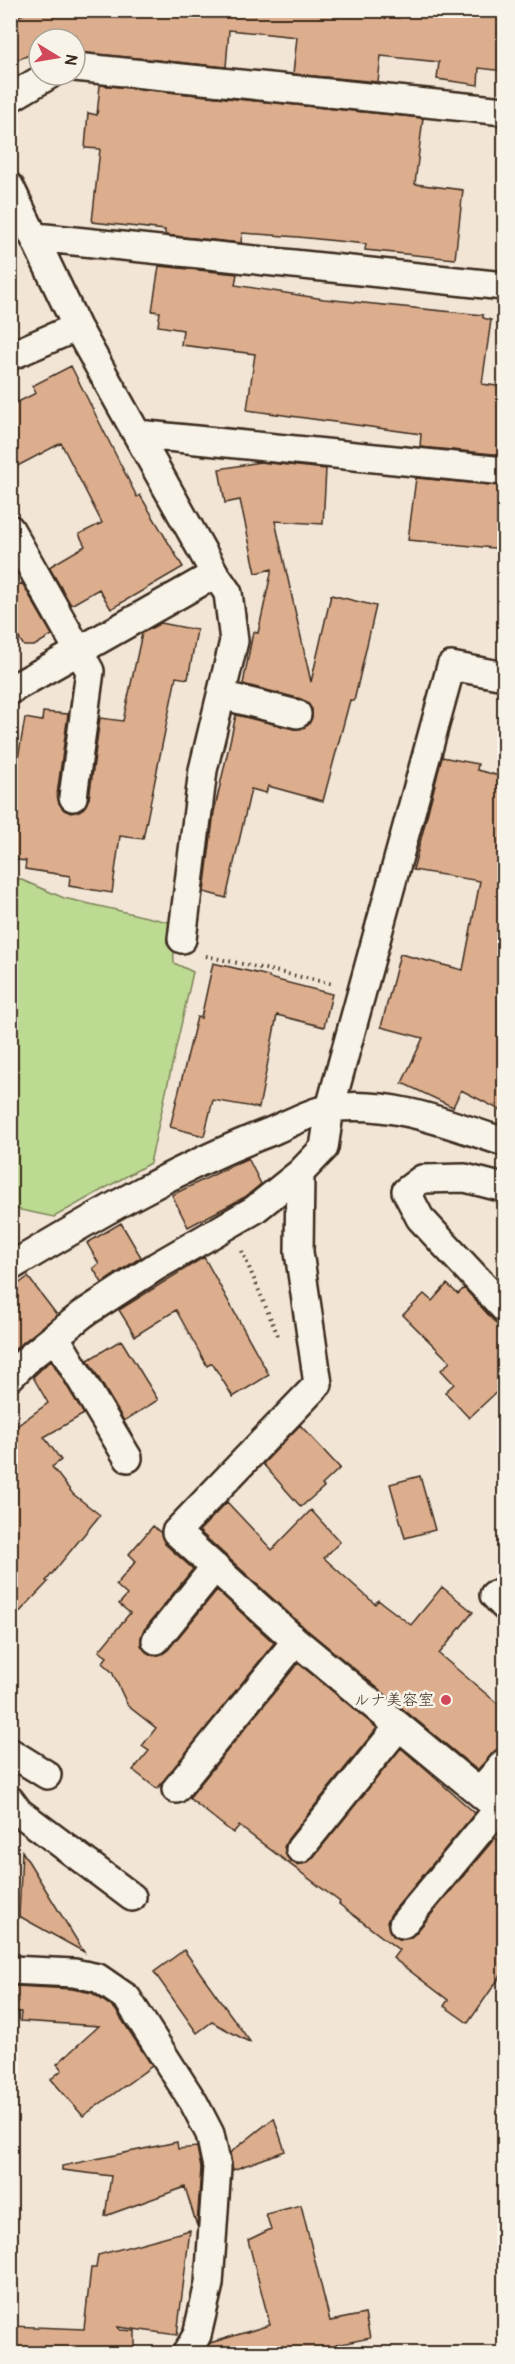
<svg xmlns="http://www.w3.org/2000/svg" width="515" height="2364" font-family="Pangolin,'Klee One',sans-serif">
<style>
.green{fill:#bcda92;stroke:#7c8258;stroke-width:1.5}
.building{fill:#dcae8d;stroke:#3b2a1e;stroke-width:1.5}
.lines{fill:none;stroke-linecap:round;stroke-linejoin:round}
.minor-casing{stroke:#3b2a1e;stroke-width:32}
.path{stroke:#3b2a1e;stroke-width:4;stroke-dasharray:1.5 4.5;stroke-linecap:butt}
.minor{stroke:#f7f3e8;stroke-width:27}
.poi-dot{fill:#d1495b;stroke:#f7f3e8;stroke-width:2}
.labels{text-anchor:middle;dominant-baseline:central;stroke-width:5;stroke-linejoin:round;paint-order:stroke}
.poi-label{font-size:16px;fill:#3b2a1e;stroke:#f7f3e8;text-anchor:end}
</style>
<rect width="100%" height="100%" fill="#f2e5d6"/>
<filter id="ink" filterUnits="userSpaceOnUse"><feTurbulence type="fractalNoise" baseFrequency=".0167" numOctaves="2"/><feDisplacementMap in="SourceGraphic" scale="12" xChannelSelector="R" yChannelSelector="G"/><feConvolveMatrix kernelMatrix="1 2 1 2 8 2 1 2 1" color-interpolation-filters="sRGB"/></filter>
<g filter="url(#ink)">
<path class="green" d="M10 875 64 898 173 923 174 963 193 972 150 1163 54 1217 11 1208Z"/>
<path class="building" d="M32 10H297L349 16V12L399 18V13L445 18 446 10H504V71L479 68 478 85 437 79 439 62 381 56 378 82 293 74 297 37 229 30 226 67 75 52V35L66 39H39V51L17 60 10 43V20Z
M100 85 423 118 415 184 463 190 455 259 365 250 366 244 298 237 242 233 241 243 165 235V230L92 222 100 149 85 148 88 113 97 115Z
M159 266 237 274 235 285 324 299 483 315V318L491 320 482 384 504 387V455L420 447 421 434 247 410 255 354 181 345 183 330 158 326 160 312 152 311Z
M71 366 137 497 140 495 183 567 111 609 99 589 71 605 49 567 85 546 79 534 102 523 61 443 10 470V406L36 393 32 386Z
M260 462 326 469 323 524 275 521 311 682 331 595 376 606 354 701 350 700 323 801 268 786 266 793 251 789 226 898 204 892 214 812 236 715 294 729 308 725 312 717V709L301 699 243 684 253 632 258 633 272 569 256 573 240 500 225 503 219 469Z
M416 478 504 486V549L408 540Z
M22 583 52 635 34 646H24L10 625V589Z
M161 623 197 630 188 679 176 677 143 839 120 836 112 893 69 886 70 876 25 869 26 861 10 859V805L25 718 42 721 43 712 68 714 57 795 59 803 64 810 71 813 79 811 89 799 100 718 123 721 142 633Z
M442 757 478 764 477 770 504 777V1112L461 1090 453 1107 402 1083 423 1038 381 1027 400 954 463 970 480 881 413 870Z
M213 963 269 976V978L332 994 324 1027 277 1015 259 1108 213 1100 204 1136 170 1127 197 1017 201 1018Z
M248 1158 261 1184 245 1197 188 1227 172 1195Z
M121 1223 141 1257 102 1283 93 1268 99 1264 87 1243Z
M204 1257 269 1375 233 1397 212 1363 207 1366 176 1310 135 1336 119 1310Z
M28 1277 57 1315 10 1353V1283L14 1287Z
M447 1284 458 1294 464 1288 504 1332V1385L469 1418 445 1392 454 1384 441 1370 450 1362 403 1315 424 1294 432 1301Z
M121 1340 158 1400 124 1421 88 1360Z
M51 1360 84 1414 44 1437 61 1460 52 1467 73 1494 100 1515 46 1581 48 1582 10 1622V1431L48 1403 33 1377Z
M300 1425 340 1468 322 1485 324 1487 301 1507 263 1464Z
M420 1476 435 1530 405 1538 390 1484Z
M227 1502 272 1550 311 1510 340 1542 324 1558 375 1604 378 1600 411 1625 442 1587 473 1612 439 1654 504 1709V1741L499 1748 477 1770 306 1629 199 1531Z
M153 1526 161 1533 165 1544 193 1569 143 1631 141 1645 146 1652 154 1656 168 1650 217 1590 274 1643 157 1789 133 1770 149 1751 142 1746 156 1728 128 1706 112 1672 102 1663 107 1657 99 1651 130 1613 119 1604 127 1595 116 1585 136 1561 129 1554Z
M298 1663 377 1728 288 1839 284 1847 290 1861 298 1865 312 1859 401 1748 475 1813 391 1914 387 1922 393 1936 401 1940 415 1934 495 1838 504 1845V1971L468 2023 444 2006 448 2000 393 1958 399 1950 339 1904 340 1902 239 1826 233 1833 189 1798Z
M22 1851 84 1952 19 1916Z
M184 1950 217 1996 251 2043 212 2022 197 2033 154 1972Z
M15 1986 72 1989 92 1993 115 2009 152 2066 83 2116 51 2079 62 2070 57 2064 99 2026 20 2021 21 2012H13Z
M274 2118 285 2151 233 2170 230 2153Z
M177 2142 178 2149 197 2147 201 2168 197 2226 185 2187 105 2216 111 2176 62 2170V2166Z
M301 2205 330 2321 365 2314 370 2338 336 2345 337 2348 317 2354H204L210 2343 270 2325 248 2240 271 2229 266 2214Z
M190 2230 177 2335 118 2327 120 2330 135 2331V2354H10V2326L84 2329 91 2268H96L98 2255Z"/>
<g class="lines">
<g class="minor-casing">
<path id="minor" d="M75 67 504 111
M10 98 49 75
M10 187 77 327 215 574 228 593 234 641 203 770 182 939
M36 237 504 286
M10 356 77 327
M137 434 504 471
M10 529 90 671 73 797
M10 690 215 574
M221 695 297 714
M300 1173 299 1252 318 1384 176 1532 296 1641 504 1813
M504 1188 465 1178 422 1179 406 1191 420 1218 504 1308
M10 1267C95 1216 180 1166 272 1131 291 1123 312 1111 332 1108 391 1100 449 1124 504 1142
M55 1336 128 1458
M10 1377 30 1357 83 1314 157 1266 254 1210 300 1173 324 1148 330 1108 451 666 499 675
M494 1595 504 1606
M156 1640 215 1567
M10 1752 47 1775
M176 1789 296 1641
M479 1792 504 1763
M10 1800 19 1812 132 1897
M300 1849 399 1726
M403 1924 499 1808
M10 1970 74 1973 98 1978 127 1998 194 2103 210 2134 217 2167 209 2284 197 2335 186 2354"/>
</g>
<path class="path" d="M206 956 333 984
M242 1251 279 1338"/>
<use href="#minor" class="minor"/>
</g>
</g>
<circle class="poi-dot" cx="446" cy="1700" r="6"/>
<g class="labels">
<g class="poi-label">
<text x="434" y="1700">ルナ美容室</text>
</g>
</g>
<rect width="515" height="2364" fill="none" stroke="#f7f3e8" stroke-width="36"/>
<rect x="18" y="18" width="479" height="2328" fill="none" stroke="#3b2a1e" stroke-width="2" filter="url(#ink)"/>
<g transform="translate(57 57) rotate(101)"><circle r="28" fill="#f7f3e8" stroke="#aca397" stroke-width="1.5"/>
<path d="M0-4.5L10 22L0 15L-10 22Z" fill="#d1495b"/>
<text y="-9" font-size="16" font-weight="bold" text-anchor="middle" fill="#3b2a1e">N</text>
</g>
</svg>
